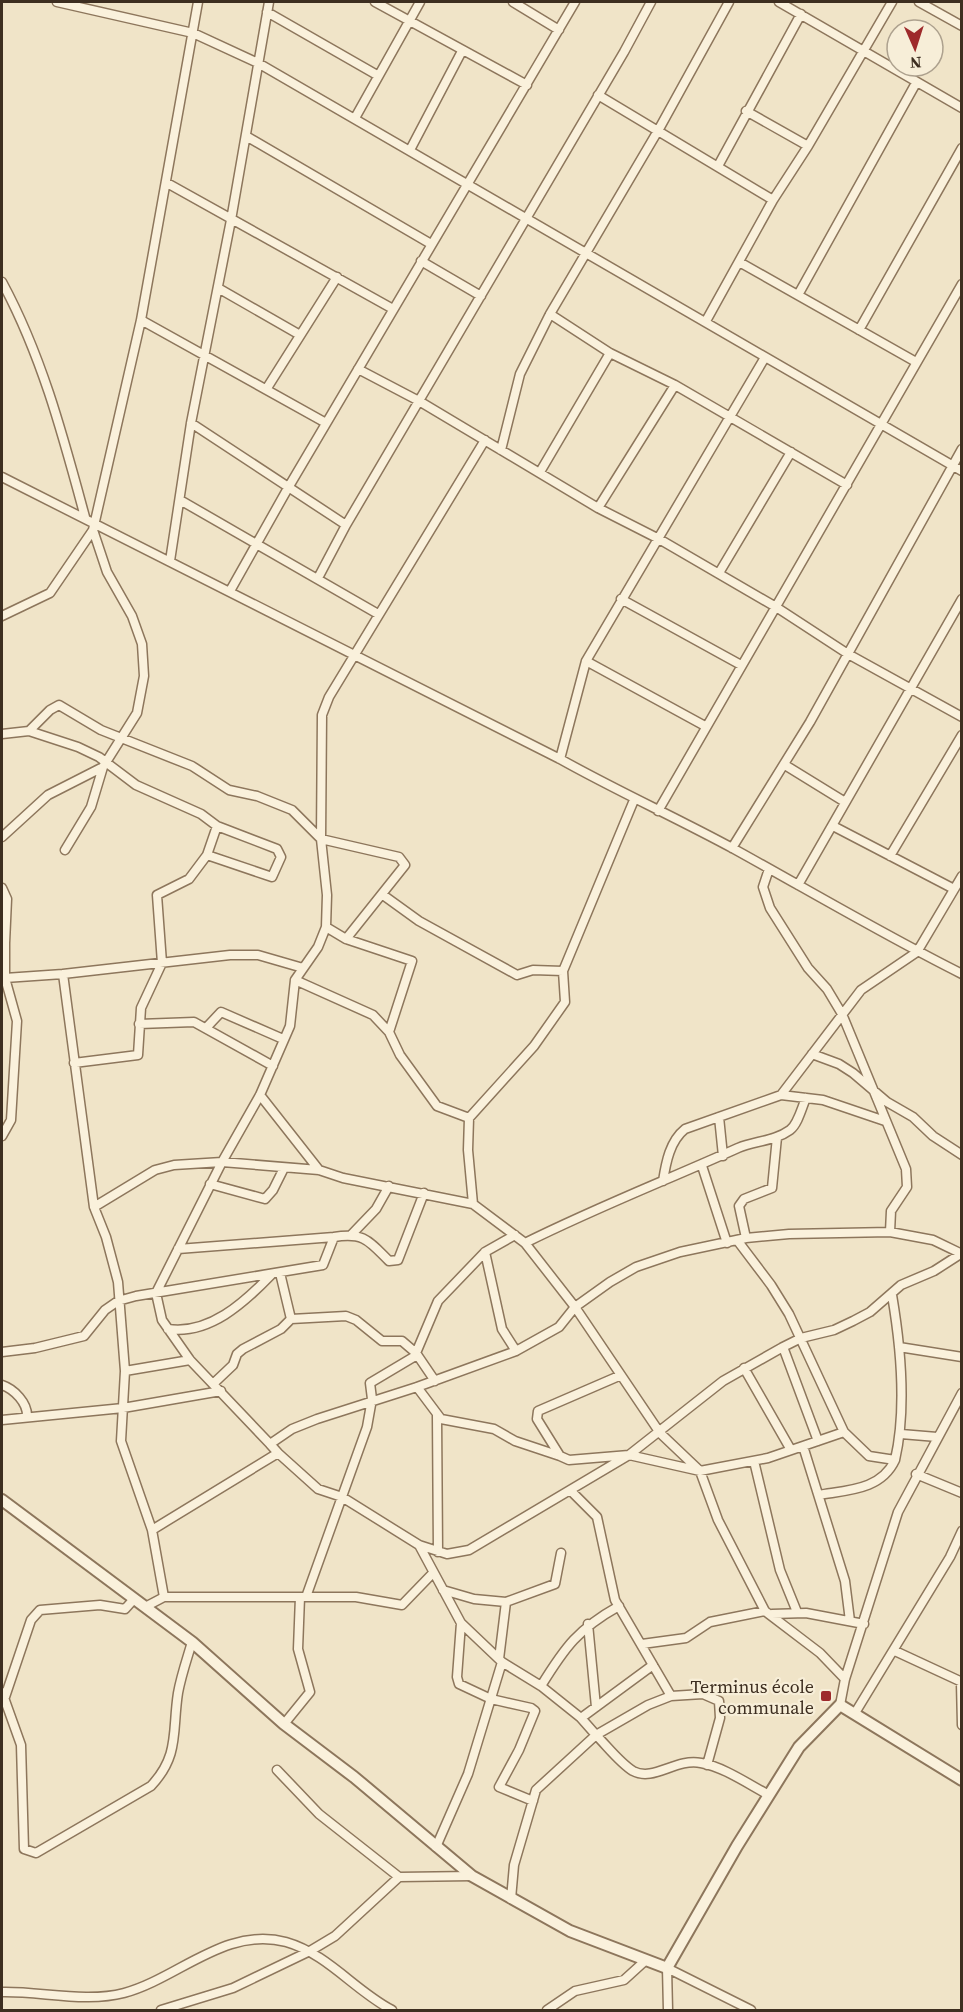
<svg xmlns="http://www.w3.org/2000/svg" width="963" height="2012" font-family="'Source Serif 4',serif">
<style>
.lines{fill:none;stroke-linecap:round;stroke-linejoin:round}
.minor-casing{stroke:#8d765c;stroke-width:11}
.tertiary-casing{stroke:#8d765c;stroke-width:14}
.minor{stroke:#faf1dc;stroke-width:8}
.tertiary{stroke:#faf1dc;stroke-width:10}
.poi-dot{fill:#9e2a2b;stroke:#f7eed8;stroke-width:2}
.labels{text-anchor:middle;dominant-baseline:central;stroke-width:4.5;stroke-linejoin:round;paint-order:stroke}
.poi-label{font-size:18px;fill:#3d2e20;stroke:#f7eed8;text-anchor:end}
</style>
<rect width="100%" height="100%" fill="#f0e4c8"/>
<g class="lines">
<g class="minor-casing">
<path id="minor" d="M57 2 193 33 258 63 962 471
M375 2 527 85
M513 2 559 30
M779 2 962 108
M919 2 962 26
M267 12 377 75
M598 95 773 200
M746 111 808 146
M355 118 420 2
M246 136 431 244
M410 150 462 51
M718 166 801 14
M167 183 393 309
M421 261 481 296
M741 263 916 362
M2 282C42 356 63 436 85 517
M218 288 300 335
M798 295 916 83
M550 314 610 353 675 385 847 485
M141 320 326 423
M706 321 773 200 808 146 892 2
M859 330 962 148
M358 369 419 401 598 508 659 539 776 607 848 654 962 717
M267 388 337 277
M191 423 346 525
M501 450 520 374 550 314 659 129 729 2
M540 472 610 353
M2 477 560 759C617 791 677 818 734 849 810 891 884 935 962 974
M180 500 378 614
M598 508 675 385
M170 561 191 423 231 220 269 2
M719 573 791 452
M318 578 346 525 624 52 651 2
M230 591 288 488 575 2
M621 599 741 665
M2 616 50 593 93 530 141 320 198 2
M586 661 705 726
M29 731 50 710 59 705 101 730 192 766 229 790 257 796 292 810 321 839 327 895 326 927 318 947 295 980 290 1026 260 1095 222 1162 156 1293 162 1320 190 1360 270 1444
M2 734 29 731 78 747 99 757 136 785 201 814 217 826 277 849 281 857 272 877 207 855 217 826
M560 759 586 661 764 359
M785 765 845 802
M658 811 962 284
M833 826 954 889
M2 837 48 795 103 767 137 713 144 676 142 644 132 616 107 572 93 530
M732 848 810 722 962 449
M65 850 91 807 103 767
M890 856 962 735
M769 869 763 887 770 908 808 968 827 989 842 1014 906 1169 907 1187 891 1211 890 1232
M798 885 962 599
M2 888 7 899 5 943
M383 895 419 921 517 975 533 970 563 971
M326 927 346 939 412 961 389 1032 400 1055 437 1106 469 1118 468 1150 473 1204
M346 939 405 865 399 857 321 839 322 715 329 697 485 440
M2 941 5 943V978L17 1021 11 1120 2 1136
M63 974 94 1207 155 1170 174 1165 222 1162 319 1170 343 1178 473 1204 525 1243 575 1307 660 1433 700 1471 718 1520 765 1611 820 1653 845 1679
M5 978 63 974 230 955H258L303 968
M295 980 373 1015 389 1032
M139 1024 194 1022 273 1066
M206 1028 221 1012 283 1039
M812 1054 839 1064 853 1073 887 1102 913 1117 933 1136 962 1155
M74 1063 138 1055 141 1008 162 963 157 895 189 879 207 855
M260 1095 319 1170
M781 1095 823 1100 885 1121
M719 1117 723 1156
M469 1118 534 1046 565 1002 563 971 634 800
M702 1166 727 1243
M663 1181C666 1162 670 1141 685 1129L781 1095 861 990 917 952 962 876
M210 1184 265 1199 273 1190 284 1168
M94 1207 106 1237 118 1282 125 1371 121 1441 152 1530
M352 1234 376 1209 389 1186
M746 1238 739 1206 744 1199 772 1188 777 1137
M737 1240 771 1285 789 1314 844 1432 869 1456 895 1460C907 1408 901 1348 892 1295
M525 1243C595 1208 667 1180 738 1148 755 1141 775 1141 790 1130 798 1124 802 1107 806 1098
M178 1249 334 1237
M485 1252 502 1329 516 1351
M280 1273 291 1319 346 1316 356 1320 382 1341H402L416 1353
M168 1329C209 1335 244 1303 271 1275
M899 1347 962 1357
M2 1352 35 1348 84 1336 105 1310 118 1301 136 1296 323 1265 334 1237C364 1232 369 1241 389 1261L398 1260 424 1193
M744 1368 791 1450
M125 1371 190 1360
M619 1376 538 1411 537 1419 560 1456 569 1460 629 1455 700 1471 768 1458 844 1432
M435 1381 416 1353 438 1301 485 1252 515 1235
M214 1383 233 1365 237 1354 243 1349 281 1329 291 1319
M2 1385C14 1389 28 1403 27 1417
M417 1387 441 1419 494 1429 515 1441 560 1456
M437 1416 438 1552
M2 1420 123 1408 221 1391
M901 1434 937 1437
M818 1441 783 1347 801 1338 834 1330 853 1321 870 1312 901 1285 934 1271 962 1253
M803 1446 845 1581 850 1621
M278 1453 318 1489 342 1497 419 1545 447 1554 469 1550 629 1455 723 1381 783 1347
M754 1461 780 1570 797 1612
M916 1474 962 1493
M571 1491 597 1517 615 1600 671 1696 648 1705 596 1735 581 1718 653 1665
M819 1495C848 1490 881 1490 895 1460
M419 1545 461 1623 502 1662 468 1774 436 1847
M443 1590 474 1599 506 1602 555 1584 561 1553
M164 1597H356L402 1605 432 1574
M306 1597 367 1427 372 1399 370 1383 417 1355
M145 1607 164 1597 152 1530 278 1453 270 1444 292 1429 317 1419 417 1387 516 1351 559 1327 575 1307 610 1282 636 1267 680 1252 746 1238 789 1234 890 1232 933 1240 962 1254
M772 1614 806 1613 864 1624
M461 1623 457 1677 459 1684 491 1699 531 1708 535 1711 519 1750 499 1787 533 1801
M588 1624 596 1707
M642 1644 686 1638 710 1622 765 1611
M895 1651 962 1682
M499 1659 506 1602
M502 1662 541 1686 581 1718
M961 1683 962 1725
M541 1686C565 1647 578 1629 619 1606
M2 1692 21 1745 24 1849 36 1853 151 1786C180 1755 172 1731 178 1693 181 1676 187 1659 192 1642
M671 1696 703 1694 719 1701 720 1718 707 1765
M5 1697 31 1620 40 1610 100 1605 125 1609 134 1599
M840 1705 845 1679 898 1512 962 1393
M855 1713 950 1557 962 1531
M284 1724 310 1692 298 1649 300 1597
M277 1770 319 1814 399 1877
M511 1899 514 1865 536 1790 596 1735C607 1746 620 1763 633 1771 654 1782 675 1758 701 1763 724 1767 748 1784 769 1795
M2 1992C40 1991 86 2003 124 1993 179 1978 225 1926 286 1942 328 1954 355 1991 392 2010
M161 2010 233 1988 310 1951 335 1936 399 1877 472 1876
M547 2010 575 1991 624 1980 646 1960
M668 2010 667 1968 751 2010"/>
</g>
<g class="tertiary-casing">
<path id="tertiary" d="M2 1500 192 1642 284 1724 354 1777 472 1876 570 1931 667 1968 737 1846 799 1747 840 1705 962 1780"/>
</g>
<use href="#minor" class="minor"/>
<use href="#tertiary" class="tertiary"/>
</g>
<rect class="poi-dot" x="820" y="1690" width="12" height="12" rx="3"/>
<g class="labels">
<g class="poi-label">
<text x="814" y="1686">Terminus école<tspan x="814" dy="21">communale</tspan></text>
</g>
</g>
<rect width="963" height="2012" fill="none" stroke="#3d2e20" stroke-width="6"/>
<g transform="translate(915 48) rotate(177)"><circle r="28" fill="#f7eed8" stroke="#ada18e" stroke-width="1.5"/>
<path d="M0-4.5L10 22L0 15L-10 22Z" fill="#9e2a2b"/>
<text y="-9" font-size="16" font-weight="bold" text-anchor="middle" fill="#3d2e20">N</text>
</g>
</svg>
